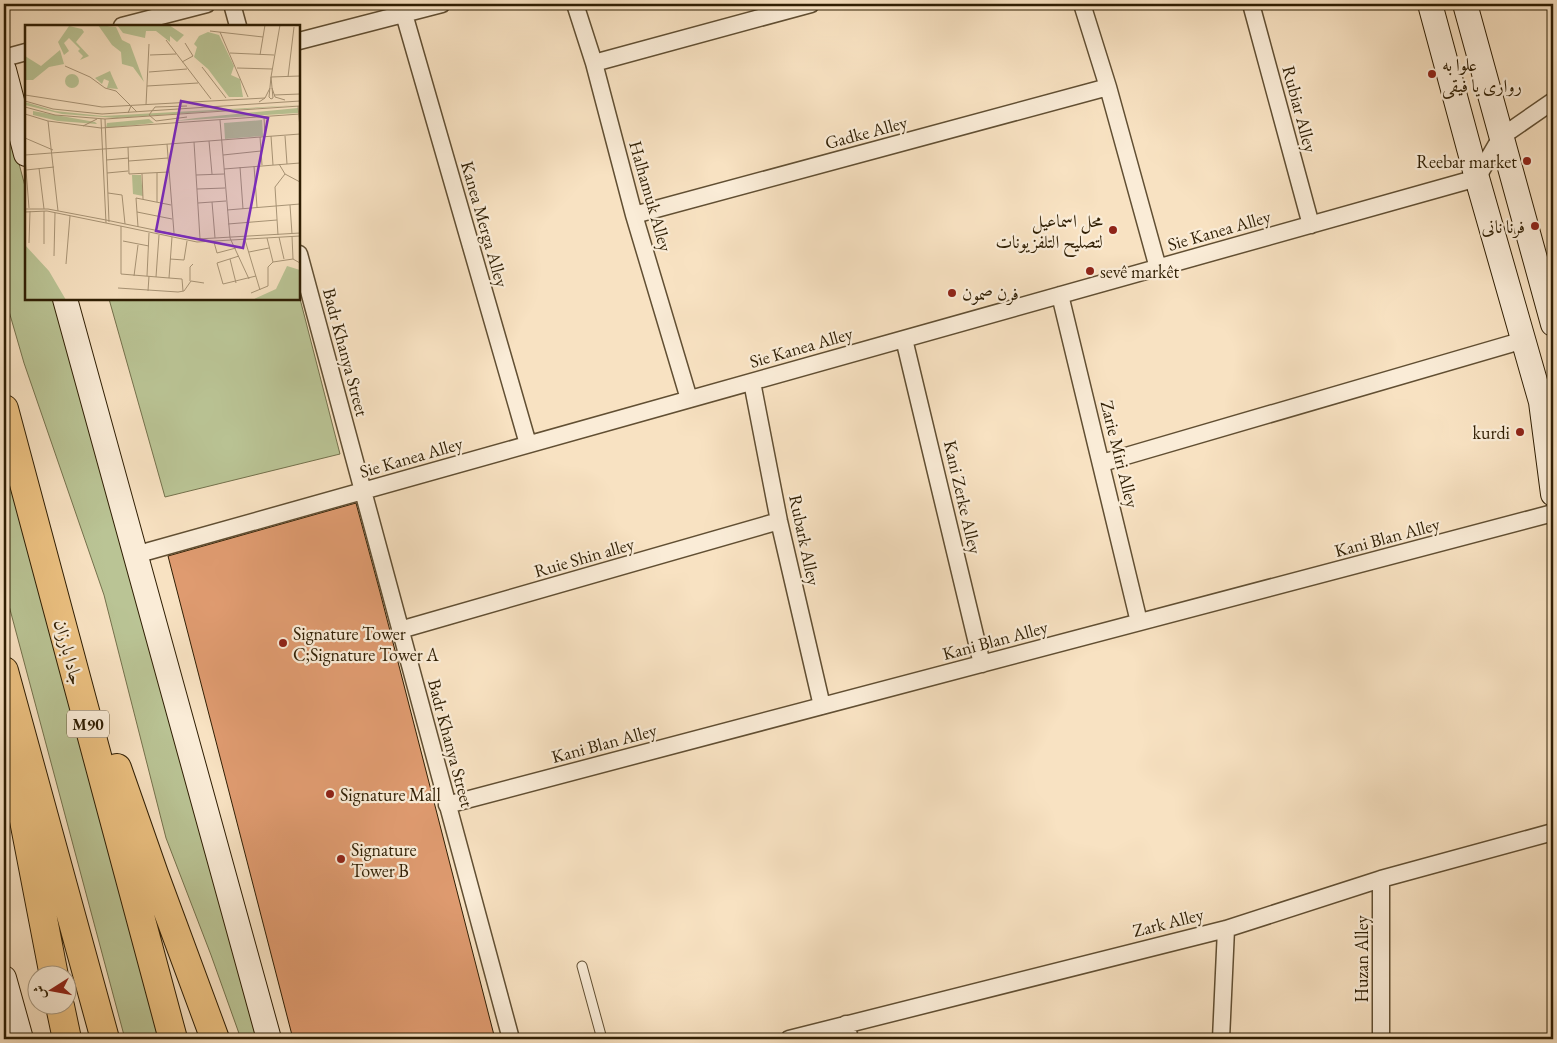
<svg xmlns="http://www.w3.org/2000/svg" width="1557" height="1043" font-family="'EB Garamond',Amiri,serif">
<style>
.green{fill:#bac495;stroke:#74714c}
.building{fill:#df9b70;stroke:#2f1e03}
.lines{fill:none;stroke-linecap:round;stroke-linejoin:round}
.service-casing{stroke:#614f33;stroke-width:11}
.minor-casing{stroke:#614f33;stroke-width:19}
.secondary-casing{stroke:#2f1e03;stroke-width:26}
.motorway-casing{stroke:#2f1e03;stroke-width:30}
.service{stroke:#faecd7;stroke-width:9}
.minor{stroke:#faecd7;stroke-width:16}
.secondary{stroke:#faecd7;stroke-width:24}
.motorway{stroke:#ecc181;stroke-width:28}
.poi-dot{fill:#8f2418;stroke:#faecd7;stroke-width:2}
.labels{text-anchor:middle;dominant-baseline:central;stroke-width:4.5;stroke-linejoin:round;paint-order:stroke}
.shield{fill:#faecd7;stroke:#6c5c43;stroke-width:1}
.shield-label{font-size:16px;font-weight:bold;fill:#2f1e03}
.poi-label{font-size:18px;fill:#2f1e03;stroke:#faecd7;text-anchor:start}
.street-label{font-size:18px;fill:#2f1e03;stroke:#faecd7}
.inset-road{fill:none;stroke:#a89476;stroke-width:1}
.view{fill:#7b2cbf;fill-opacity:0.15;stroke:#7b2cbf;stroke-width:2.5}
.inset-edge{fill:none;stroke:#2f1e03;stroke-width:2.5}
</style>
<rect width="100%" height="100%" fill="#f8e2c2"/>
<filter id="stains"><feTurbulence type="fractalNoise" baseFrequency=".004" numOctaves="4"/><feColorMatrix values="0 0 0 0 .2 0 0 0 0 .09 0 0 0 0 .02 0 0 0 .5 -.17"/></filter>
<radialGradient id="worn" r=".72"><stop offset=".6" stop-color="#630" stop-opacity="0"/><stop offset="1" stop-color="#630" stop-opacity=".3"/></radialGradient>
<path class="green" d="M4 107 26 190V299H56L259 1039H241L211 955 166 838 104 595 24 363 4 294Z
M299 295 340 454 165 497 109 299H299Z
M4 462 162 1039H125L4 587Z"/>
<path class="building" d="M356 503 380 592 495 1039H293L168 556Z"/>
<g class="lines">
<g class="service-casing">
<path id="service" d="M582 966 602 1039"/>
</g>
<g class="minor-casing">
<path id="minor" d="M232 4 238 26
M575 4 594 63 634 215 689 399
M1082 4 1108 87 1158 268
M1251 4 1311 225
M404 14 528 444
M122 26 207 4
M299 41 442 4
M4 58 26 52
M594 63 811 4
M634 215 1108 87
M299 254 511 1039
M1060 295 1139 622
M904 339 982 664
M752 382 779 521 822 706
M1102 463 1524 340
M135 555 1477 178 1501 137 1553 101
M400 630 779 521
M447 805 1553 513
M846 1024 850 1039
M789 1039 1226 929 1381 879 1553 832
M1221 1039 1226 929
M1381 1039V879"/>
</g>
<g class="secondary-casing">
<path id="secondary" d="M1430 4 1477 178 1541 402 1553 494
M1465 4 1553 324
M4 70 26 154
M65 299 269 1039
M4 978 21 1039"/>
</g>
<g class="motorway-casing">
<path id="motorway" d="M4 409 173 1039
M4 671 105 1039
M11 753 54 976
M117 768 154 874 215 1039
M60 1006 67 1039"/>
</g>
<use href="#service" class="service"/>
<use href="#minor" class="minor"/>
<use href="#secondary" class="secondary"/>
<use href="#motorway" class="motorway"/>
</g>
<g class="poi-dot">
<circle cx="1432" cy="74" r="5"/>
<circle cx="1527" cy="161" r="5"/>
<circle cx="1535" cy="226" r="5"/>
<circle cx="1113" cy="230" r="5"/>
<circle cx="1090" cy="271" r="5"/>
<circle cx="952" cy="293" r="5"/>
<circle cx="1520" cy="432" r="5"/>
<circle cx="283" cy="643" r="5"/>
<circle cx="330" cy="794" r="5"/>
<circle cx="341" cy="859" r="5"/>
</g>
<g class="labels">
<rect class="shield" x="67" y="710.5" width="42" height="27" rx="4"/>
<g class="shield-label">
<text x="88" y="724">M90</text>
</g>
<g class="poi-label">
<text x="1442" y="64">علوا به<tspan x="1442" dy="21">رواری یا فیقی</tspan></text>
<text x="1517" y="161" text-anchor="end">Reebar market</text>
<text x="1103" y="220" text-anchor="end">محل اسماعيل<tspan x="1103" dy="21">لتصليح التلفزيونات</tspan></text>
<text x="1525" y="226" text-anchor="end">فرنا نانى</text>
<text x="1100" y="271">sevê markêt</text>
<text x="962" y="293">فرن صمون</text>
<text x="1510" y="432" text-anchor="end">kurdi</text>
<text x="293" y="633">Signature Tower<tspan x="293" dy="21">C;Signature Tower A</tspan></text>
<text x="340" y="794">Signature Mall</text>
<text x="351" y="849">Signature<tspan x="351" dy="21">Tower B</tspan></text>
</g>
<g class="street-label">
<text transform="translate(1300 109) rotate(75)">Rubiar Alley</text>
<text transform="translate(866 132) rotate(-15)">Gadke Alley</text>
<text transform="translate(651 196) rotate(74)">Halhamuk Alley</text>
<text transform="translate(485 224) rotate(74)">Kanea Merga Alley</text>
<text transform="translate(1219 230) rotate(-16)">Sie Kanea Alley</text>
<text transform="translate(801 347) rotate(-16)">Sie Kanea Alley</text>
<text transform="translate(346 352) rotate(75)">Badr Khanya Street</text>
<text transform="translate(1120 454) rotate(76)">Zarie Miri Alley</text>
<text transform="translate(411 457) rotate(-16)">Sie Kanea Alley</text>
<text transform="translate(963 497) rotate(77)">Kani Zerke Alley</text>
<text transform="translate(1387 537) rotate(-15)">Kani Blan Alley</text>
<text transform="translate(805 540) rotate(78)">Rubark Alley</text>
<text transform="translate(584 557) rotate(-16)">Ruie Shin alley</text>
<text transform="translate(995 640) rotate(-15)">Kani Blan Alley</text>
<text transform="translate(69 652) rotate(75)">جادا بارزان</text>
<text transform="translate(451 743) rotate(75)">Badr Khanya Street</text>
<text transform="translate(604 743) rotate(-15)">Kani Blan Alley</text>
<text transform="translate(1168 922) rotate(-14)">Zark Alley</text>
<text transform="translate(1361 959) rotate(-90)">Huzan Alley</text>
</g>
</g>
<g transform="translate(25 25)">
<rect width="275" height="275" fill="#f8e2c2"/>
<path d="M73 0 91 2 97 15 105 19 119 57 108 42 97 39 96 27 87 20ZM92 0H144L159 10 152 17 145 11V17L131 6H121L120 13 98 8ZM44 1 57 4 59 7 51 17 64 31 55 35 58 31 53 26 55 24 44 13 39 18 44 26 39 30 33 17ZM183 7 194 10 209 41 206 50 215 54 218 72H204L183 44 169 32 172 22 169 19 174 11ZM35 25 39 39 24 42 8 55H0V31L16 41ZM85 46 87 51 93 64 82 63 84 56 79 54 77 59 70 53ZM40 56a7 7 0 1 1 14 0a7 7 0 1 1-14 0ZM0 77 30 86 78 91 275 80 92 93 37 89 0 80ZM273 83V88L149 96 171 93ZM8 86 70 97 72 99 33 96 8 90ZM124 94 129 98 81 103 82 98ZM237 95 238 111 200 114 199 98ZM107 150H116L118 171 108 169ZM0 220 24 246 41 275H0ZM262 241 275 245V275H227L251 264Z" fill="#bac495"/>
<path class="inset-road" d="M185 6 238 12M195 7 223 72M141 15 186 74M205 28 249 30M125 30 151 29M235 30 240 0M157 37 168 31 160 18M40 41 65 52 80 63 91 66 105 80M177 42 201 73M212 43 247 44M124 47 162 44M246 52 275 51M246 52 255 0M246 52 248 73 246 74 244 72ZM263 52 269 2M122 61 173 58M247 63 250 72 260 75M0 70 77 82 240 73M249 70 275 69M0 76 28 84 77 89 275 76M234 77 240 73 245 63M121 80 124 19M162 81 130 82 124 90 131 96 162 92M273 81 275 103M0 82 30 90 80 94 275 81M103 88 106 81 112 87M0 89 23 96 76 103 275 89M239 92 240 112M76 94 81 198 172 217 275 211M80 94 84 197M195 95 205 213 224 254M23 96 33 186M58 101 72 94M246 111 248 140M260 111 262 139M235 112 237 140M0 113 28 125M184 116 187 149M169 117 175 214M142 119 149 208M103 122 104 149 144 147M0 130 275 109M198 130 236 126M0 132 4 183M81 135 104 133M104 136 143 133M254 139 260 149 275 157M229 141 232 182M215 142 218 184M14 143 19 184M199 144 275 138M1 145 29 142M82 148 103 146M132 148V177M117 149 118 174M171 150 199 149M172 164 200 163M83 168 97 170 100 199M187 177 190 213M173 178 201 176M265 180 267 209M0 184H23L81 195M202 185 275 179M19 186V219M0 187 22 186 81 198M112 187 147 194M81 195 173 214 275 208M203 199 252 195M96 201V249L144 253 147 212M113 202 111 173 146 180M253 210 250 162 260 149M267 211 268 234M254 212 259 234M242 213 248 237M220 215 235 265M98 216 124 221M189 217 192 228 211 223M4 218 5 186M224 227 244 223M29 231 30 188M214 231 192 238 198 259 231 251M145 234 159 235 162 216M205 234 211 258M41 239 45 191M109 251 113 220M122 251 124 208M131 252 134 210M144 253 157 254 158 266M165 256V242L168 239M93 263 153 267 159 266 166 256 179 258M123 266 124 251M226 268 243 261V242L248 237 268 234 275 238"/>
<path class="view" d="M156 76 243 93 218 223 131 206Z"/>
<rect width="275" height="275" class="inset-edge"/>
</g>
<rect width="1557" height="1043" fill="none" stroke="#f8e2c2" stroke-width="20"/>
<rect x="5" y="5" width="1547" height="1033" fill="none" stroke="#2f1e03" stroke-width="2.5"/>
<rect x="10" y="10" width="1537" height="1023" fill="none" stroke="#2f1e03"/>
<g transform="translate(52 990) rotate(259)"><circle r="24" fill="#faecd7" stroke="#a99a82"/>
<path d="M0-4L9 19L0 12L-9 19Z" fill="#8f2418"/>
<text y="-8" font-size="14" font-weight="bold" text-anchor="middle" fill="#2f1e03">ش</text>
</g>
<rect width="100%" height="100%" filter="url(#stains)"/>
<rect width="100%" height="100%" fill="url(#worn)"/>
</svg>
